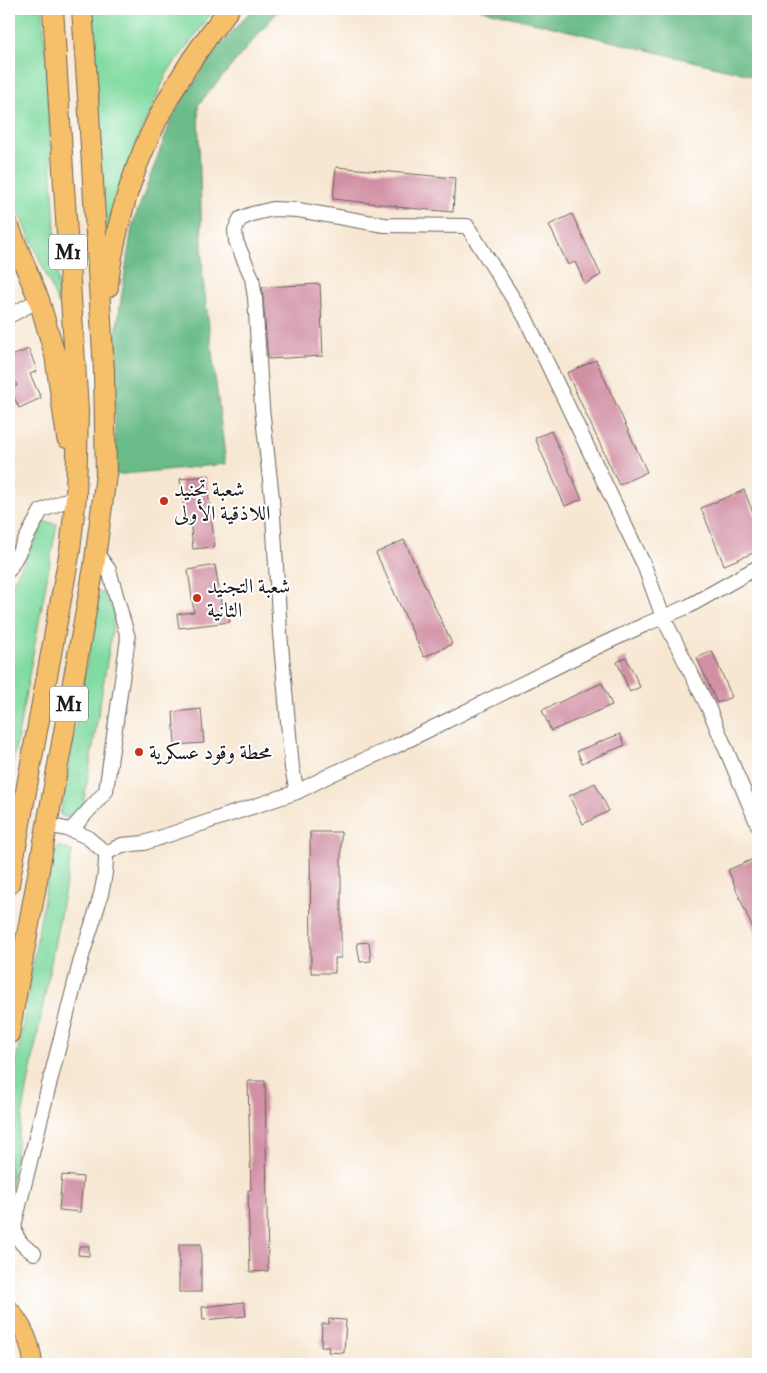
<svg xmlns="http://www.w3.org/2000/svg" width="767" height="1373" font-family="'IM FELL Double Pica',Amiri,serif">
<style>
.green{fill:#82dba1;stroke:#4f7c5e}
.forest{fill:#69bb87;stroke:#426c52}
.building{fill:#d190a4}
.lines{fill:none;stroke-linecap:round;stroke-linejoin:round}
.minor-casing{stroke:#69635c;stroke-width:16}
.major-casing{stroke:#69635c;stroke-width:20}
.highway-casing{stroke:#69635c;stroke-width:22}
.minor{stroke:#fff;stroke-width:14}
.major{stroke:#f6c06b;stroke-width:18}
.highway{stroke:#f6c06b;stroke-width:20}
.poi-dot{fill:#c8321e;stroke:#fff;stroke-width:2}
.labels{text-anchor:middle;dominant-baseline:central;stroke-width:4;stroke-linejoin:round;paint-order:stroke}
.shield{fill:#fff;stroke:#606060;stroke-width:1}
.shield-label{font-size:20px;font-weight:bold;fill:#1c1c1c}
.poi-label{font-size:21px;fill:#1c1c1c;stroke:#fff;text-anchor:start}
</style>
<rect width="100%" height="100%" fill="#fff"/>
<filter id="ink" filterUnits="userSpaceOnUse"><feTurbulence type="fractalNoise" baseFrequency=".02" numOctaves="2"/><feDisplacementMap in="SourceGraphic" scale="10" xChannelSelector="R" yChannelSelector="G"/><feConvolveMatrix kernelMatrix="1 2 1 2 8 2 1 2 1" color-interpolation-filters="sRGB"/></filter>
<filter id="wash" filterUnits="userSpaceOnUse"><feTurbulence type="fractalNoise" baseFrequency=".0096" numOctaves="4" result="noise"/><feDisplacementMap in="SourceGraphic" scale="20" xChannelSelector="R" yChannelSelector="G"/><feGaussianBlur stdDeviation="1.12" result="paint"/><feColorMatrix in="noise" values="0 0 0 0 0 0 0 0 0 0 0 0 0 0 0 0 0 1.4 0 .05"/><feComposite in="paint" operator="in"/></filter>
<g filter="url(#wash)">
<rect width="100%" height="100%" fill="#f7e7d2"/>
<path class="green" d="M9 9H43L59 305 9 189Z
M93 9H215L167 73 137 141 112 206 103 252Z
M44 522 57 524 9 784V589L26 558Z
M99 592 104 594 115 613 83 806 68 818 60 815Z
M58 846 72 851 18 1138 9 1200V1104L52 851Z"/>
<path class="forest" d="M253 9H280L198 105 203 279 226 464 115 475V340L132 226 173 115 212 54Z
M479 9H758V77Z"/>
<g id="blocks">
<path class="building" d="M336 167 455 178 453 212 396 207 397 206 333 199Z
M572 214 601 275 585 284 575 262 568 265 549 225Z
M320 284 323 356 268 359 262 287Z
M29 349 37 371 30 374 41 398 19 408 10 389 17 386 9 364V357Z
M596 360 647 472 619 485 567 373Z
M551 431 582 499 565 506 535 438Z
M206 476 215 547 193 549 190 520 186 521 180 479Z
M744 490 758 525V551L724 565 701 508Z
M404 540 452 644 424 657 376 553Z
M215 565 222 609 228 608 230 622 179 628 177 614 194 612 188 570Z
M712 651 732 697 717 703 697 658Z
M626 657 640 687 630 692 617 662Z
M602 683 612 705 551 731 542 710Z
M201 709 204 743 175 745 173 712Z
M620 734 625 745 582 763 577 751Z
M595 783 609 811 583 824 569 796Z
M310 832H341V958H335V973H311Z
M758 857V941L728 870Z
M369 942 371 961 360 962 357 943Z
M248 1081H265L268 1271 250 1272 248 1190H251Z
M62 1175 83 1177 80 1212 59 1210Z
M179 1244H201V1292H179Z
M79 1246H89V1256L78 1255Z
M244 1302 246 1316 203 1320 202 1307Z
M329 1319 346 1320 344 1353 328 1352 329 1347H321L322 1324H329Z"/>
</g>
</g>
<g filter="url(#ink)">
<use href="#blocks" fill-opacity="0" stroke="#69635c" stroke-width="1"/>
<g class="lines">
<g class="minor-casing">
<path id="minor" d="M9 316 39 300
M9 570 41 511 76 496
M297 792 292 768 280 633 272 498 262 408 255 298 252 278 236 241 235 230 240 219 252 214 273 209 298 210 384 225 467 226 525 317 644 565 663 617 709 709 758 825
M71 830 106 791 128 638 109 570 96 552
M106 853 122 845 144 843 297 792 332 774 396 746 588 651 644 625 689 606 758 567
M34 1253C22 1246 13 1237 15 1222 36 1136 58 1049 80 963 90 927 107 890 106 853L87 837 71 830 47 825"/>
</g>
<g class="major-casing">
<path id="major" d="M9 1309C23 1325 31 1343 33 1364"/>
</g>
<g class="highway-casing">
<path id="highway" d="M9 227 39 300 55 355 67 438
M108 287C109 265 115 242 120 220 140 140 178 72 229 9
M9 884 70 550 76 496 78 411 53 9
M9 1034 94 567 106 475 104 372 88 96 82 9"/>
</g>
<use href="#minor" class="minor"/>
<use href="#major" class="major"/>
<use href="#highway" class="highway"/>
</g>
</g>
<g class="poi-dot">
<circle cx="164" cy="501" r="5"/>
<circle cx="197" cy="598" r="5"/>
<circle cx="139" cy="752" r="5"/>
</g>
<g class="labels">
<g class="shield">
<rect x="49" y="234.5" width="38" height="35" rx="4"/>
<rect x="50" y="686.5" width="38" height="35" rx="4"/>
</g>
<g class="shield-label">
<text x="68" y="252">M1</text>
<text x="69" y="704">M1</text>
</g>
<g class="poi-label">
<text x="174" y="489">شعبة تجنيد<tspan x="174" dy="24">اللاذقية الأولى</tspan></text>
<text x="207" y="586">شعبة التجنيد<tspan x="207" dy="24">الثانية</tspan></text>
<text x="149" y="752">محطة وقود عسكرية</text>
</g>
</g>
<rect width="767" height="1373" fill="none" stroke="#fff" stroke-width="30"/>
</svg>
